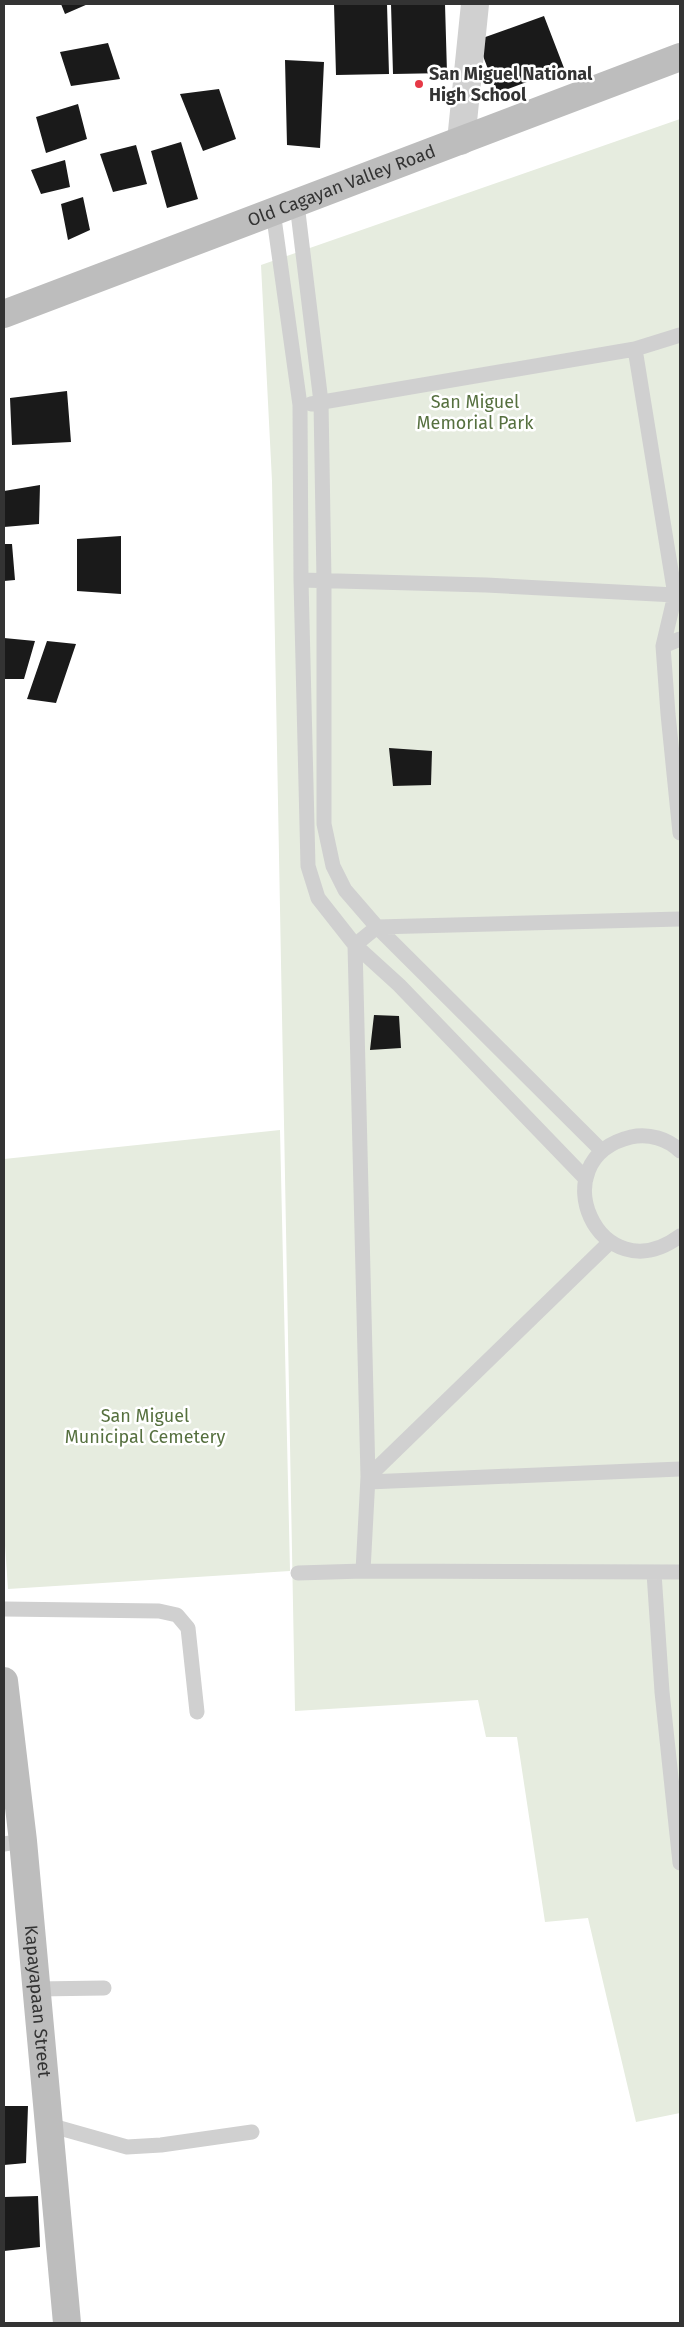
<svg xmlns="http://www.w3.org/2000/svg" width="684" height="2327" font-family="'Fira Sans',sans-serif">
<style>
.green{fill:#e6ecdf}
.building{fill:#1a1a1a}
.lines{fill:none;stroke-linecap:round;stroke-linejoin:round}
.lane{stroke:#d0d0d0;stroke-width:15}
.street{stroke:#d0d0d0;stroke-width:28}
.secondary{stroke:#bdbdbd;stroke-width:28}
.poi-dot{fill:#e63946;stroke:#fff;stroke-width:2}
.labels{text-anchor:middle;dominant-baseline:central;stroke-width:5;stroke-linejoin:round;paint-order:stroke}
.poi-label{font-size:18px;font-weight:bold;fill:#333;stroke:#fff;text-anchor:start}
.street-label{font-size:18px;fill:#333;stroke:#fff}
.park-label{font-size:18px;fill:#56703f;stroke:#fff}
</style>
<rect width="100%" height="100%" fill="#fff"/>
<path class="green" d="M680 119V2113L636 2122 588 1918 545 1922 517 1737H486L478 1700 295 1711 272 481 261 265Z
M280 1130 290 1571 8 1589 4 1531V1159Z"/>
<path class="building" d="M61 4H88L65 14Z
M334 4H387L389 74 336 75Z
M391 4H445L447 73 393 74Z
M544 16 564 68 497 93 477 40Z
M108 43 120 79 71 86 60 52Z
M285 60 324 62 320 148 287 145Z
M219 89 236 139 203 151 180 94Z
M78 104 87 139 46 153 36 117Z
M181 142 198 199 167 208 151 151Z
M136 145 147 184 113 192 100 154Z
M65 160 70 187 41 194 31 170Z
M83 197 90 230 68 240 61 204Z
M67 391 71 442 12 445 10 398Z
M40 485 39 524 4 527V491Z
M121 536V594L77 591V539Z
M4 544H12L15 580 4 581Z
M4 638 35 641 24 679H4Z
M47 641 76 644 56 703 27 699Z
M389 748 432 751 431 785 393 786Z
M374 1015 399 1016 401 1048 370 1050Z
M4 2106H28L26 2163 4 2165Z
M38 2196 40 2247 4 2251V2197Z"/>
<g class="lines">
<path class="lane" d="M297 204 321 402 324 580V824L333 866 345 890 377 927 602 1151
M273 211 300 405 301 580 308 866 318 898 355 945 399 985 586 1179
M635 349 675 595 663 646 668 714 680 833
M311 404 635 349 680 335
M301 580 486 585 675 595
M663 646 680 639
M680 1151C668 1139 649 1133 631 1137 539 1159 599 1296 680 1236
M368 1477 610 1242
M368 1482 680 1469
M363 1571 368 1477 355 945 377 927 680 919
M298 1573 363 1571 680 1572
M654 1573 662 1692 680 1863
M4 1609 159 1611 177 1615 188 1628 197 1712
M4 1844 23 1841
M37 1989 104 1988
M49 2125 127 2147 161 2145 252 2132"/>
<path class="street" d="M461 141 475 4"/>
<g class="secondary">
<path id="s1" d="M4 314 680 57"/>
<path id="s2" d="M4 1681 23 1841 67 2323"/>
</g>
</g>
<circle class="poi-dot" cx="419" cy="84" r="5"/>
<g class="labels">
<g class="poi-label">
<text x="429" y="74">San Miguel National<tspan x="429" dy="21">High School</tspan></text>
</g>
<g class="street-label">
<text stroke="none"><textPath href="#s1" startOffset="361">Old Cagayan Valley Road</textPath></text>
<text stroke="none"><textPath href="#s2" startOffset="322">Kapayapaan Street</textPath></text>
</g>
<g class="park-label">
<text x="475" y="402">San Miguel<tspan x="475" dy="21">Memorial Park</tspan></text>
<text x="145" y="1416">San Miguel<tspan x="145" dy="21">Municipal Cemetery</tspan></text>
</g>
</g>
<rect width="684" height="2327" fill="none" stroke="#333333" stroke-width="10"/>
</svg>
